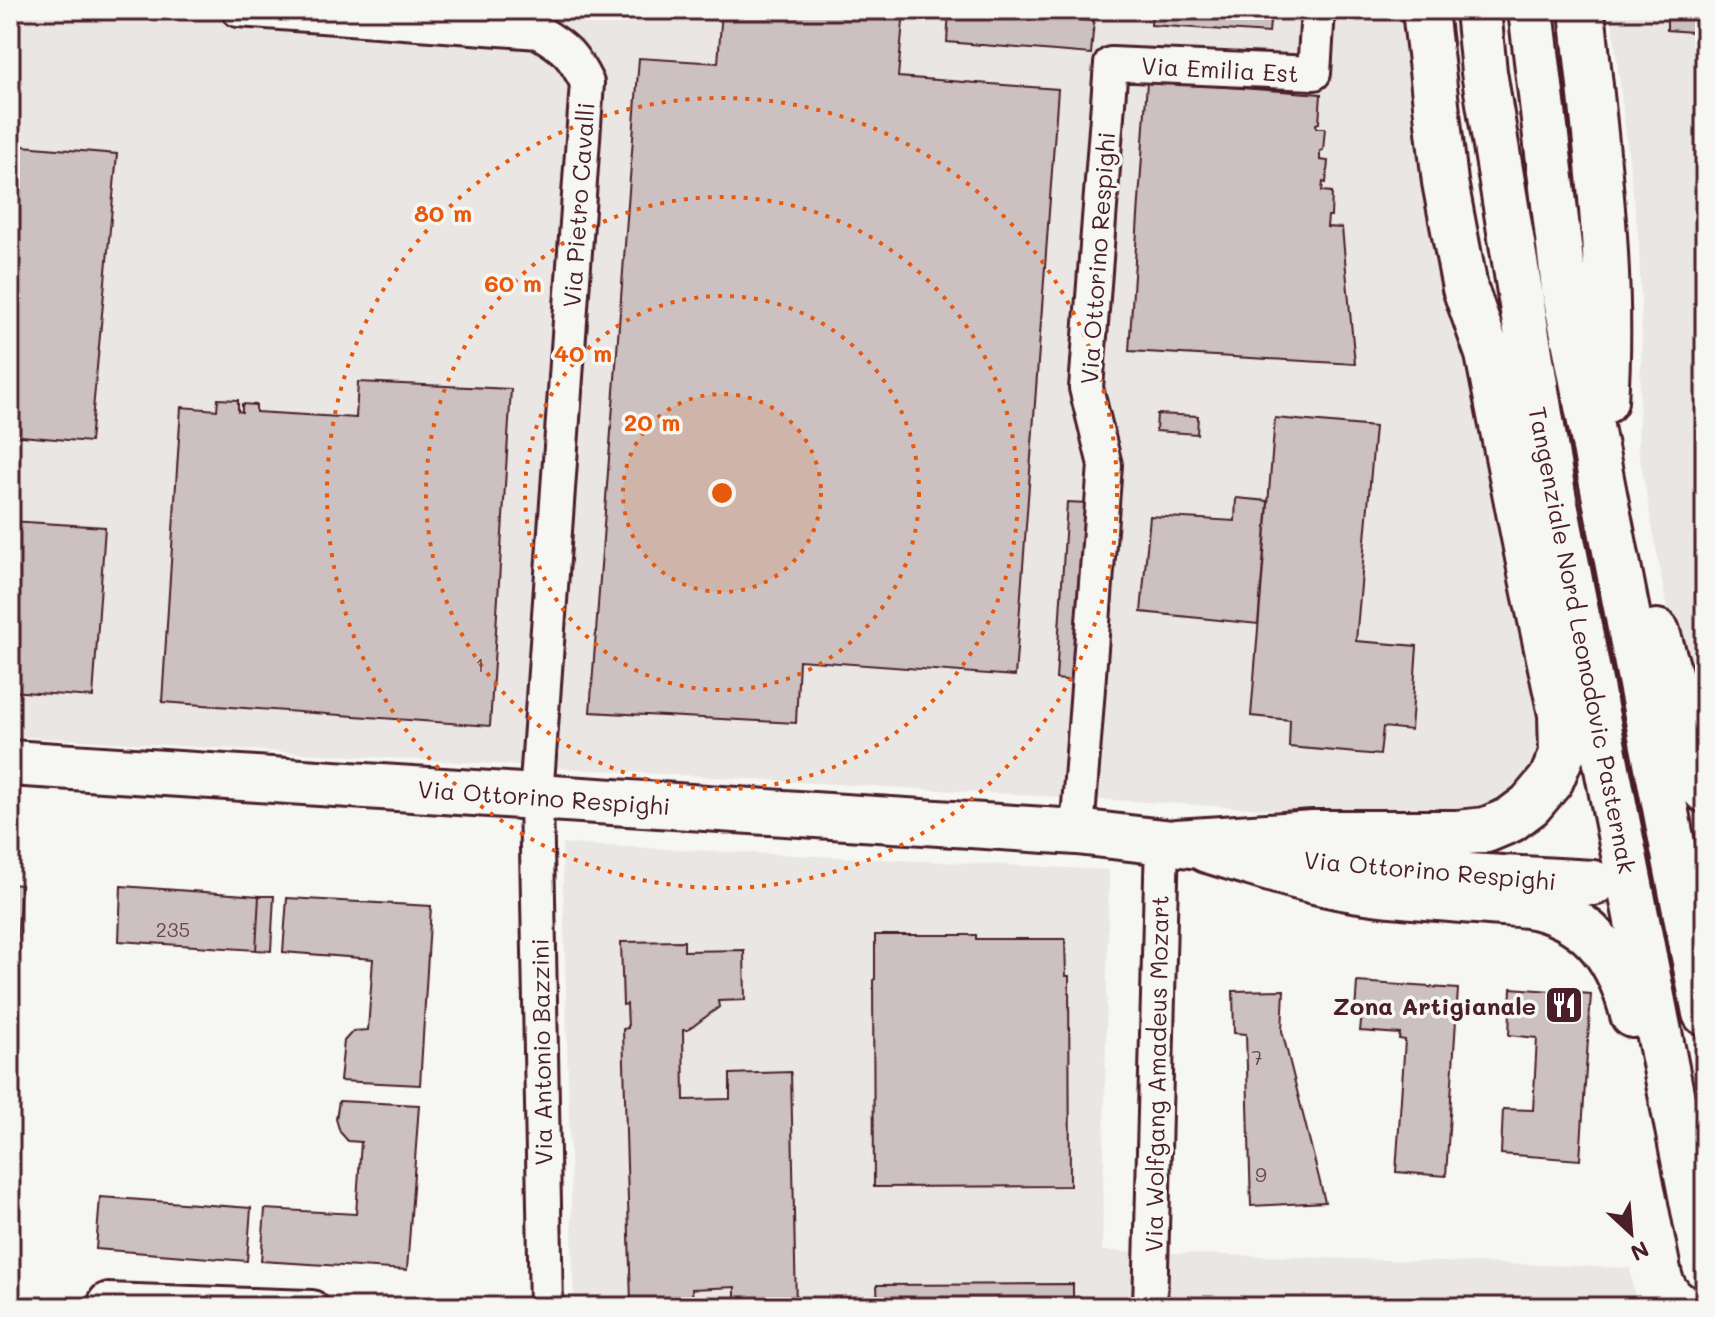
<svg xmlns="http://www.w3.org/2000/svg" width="1715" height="1317" font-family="Mali,sans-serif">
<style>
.built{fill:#e9e6e3}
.building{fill:#ccc1c0;stroke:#4a1f2b;stroke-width:2}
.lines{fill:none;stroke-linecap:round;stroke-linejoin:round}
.secondary-tunnel{stroke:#d4cbca;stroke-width:44;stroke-dasharray:44 22;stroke-linecap:butt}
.street-casing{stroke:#4a1f2b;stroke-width:38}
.secondary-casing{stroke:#4a1f2b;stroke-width:50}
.highway-casing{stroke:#4a1f2b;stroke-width:50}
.street{stroke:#f6f6f2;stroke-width:32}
.secondary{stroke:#f6f6f2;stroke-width:44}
.highway{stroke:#f6f6f2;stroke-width:44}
.ring{fill:none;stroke:#e8590c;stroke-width:4;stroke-dasharray:4 8}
.labels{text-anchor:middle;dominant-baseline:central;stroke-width:7;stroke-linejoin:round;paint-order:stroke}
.number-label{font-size:20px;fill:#6a4850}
.street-label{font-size:24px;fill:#4a1f2b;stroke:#f6f6f2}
.poi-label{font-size:24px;font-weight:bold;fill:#4a1f2b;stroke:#f6f6f2;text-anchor:end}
.centre{fill:#e8590c;stroke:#f6f6f2;stroke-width:4}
.ring-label{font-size:24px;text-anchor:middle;font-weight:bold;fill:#e8590c;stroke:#f6f6f2;stroke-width:7;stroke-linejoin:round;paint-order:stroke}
</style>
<rect width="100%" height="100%" fill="#f6f6f2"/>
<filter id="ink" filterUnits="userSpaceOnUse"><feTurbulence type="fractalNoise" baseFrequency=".0125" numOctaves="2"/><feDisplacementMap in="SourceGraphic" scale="16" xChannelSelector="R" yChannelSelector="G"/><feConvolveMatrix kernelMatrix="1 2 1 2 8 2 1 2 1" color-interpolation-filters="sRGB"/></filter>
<g filter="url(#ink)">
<path class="built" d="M10 10H1401L1410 106 1547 728 1539 764 1511 801 1473 821 10 736Z
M1611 10H1705V820L1638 447 1642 340 1639 243Z
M562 844 1109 870 1102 1251 1630 1268 1636 1307H574Z"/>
<path class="building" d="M722 10H904L898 77 1058 89 1015 676 799 660 796 723 590 712 639 58 718 63Z
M949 10 1094 21 1091 54 947 42Z
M1152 10H1271L1269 33 1151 25Z
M1667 10H1705V33L1667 30Z
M1147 81 1321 94 1319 123 1316 124V128H1325L1323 150 1320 151V160L1328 161 1326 183 1323 182 1322 191 1332 192 1331 216H1328L1327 227 1342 228 1355 364 1129 351Z
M10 145 117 154 90 442 10 435Z
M358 382 511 389 490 726 162 702 181 407 217 410 218 399 238 400V411L242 412V404L256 405V412L356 418Z
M1157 414 1198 416 1197 434 1156 431Z
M1275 418 1375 427 1356 641 1417 646 1411 730 1383 727 1380 755 1289 747 1290 720 1251 716Z
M1236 498 1268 501 1258 624 1141 612 1150 516 1235 521Z
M1067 502 1087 503 1075 681 1056 679Z
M10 521 105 527 93 697 10 691Z
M10 884 21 885 17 947 10 946Z
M121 886 259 896 256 950 119 941Z
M259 896H274L271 951 256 950Z
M287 898 431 906 420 1085 340 1081 344 1041 353 1031 368 1030 373 959 283 952Z
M875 935H976V939H1065L1066 976H1069L1070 1186 874 1187 873 980 875 979Z
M684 941V951L744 950 745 1000 718 1001 719 1007 688 1030H683L684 1100 730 1099V1074L791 1072 796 1307H735V1287L692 1289 693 1302 631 1303 623 1029 628 1028 627 1004 623 1005 621 942Z
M1357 982 1458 989 1446 1176 1396 1172 1405 1040 1399 1039 1400 1034 1360 1031 1362 1013 1355 1012Z
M1511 988 1591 994 1580 1160 1501 1154 1503 1109 1533 1110 1537 1038 1509 1035Z
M1284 990 1282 1031 1325 1202 1251 1206 1246 1034 1234 1033 1233 991Z
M339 1101 419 1105 407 1270 261 1261 265 1209 356 1214 361 1142 348 1141 340 1132 336 1119Z
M100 1197 251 1208 247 1261 96 1249Z
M1073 1284V1307H878L877 1285Z
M1573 1305V1307H1464Z"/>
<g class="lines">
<path class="secondary-tunnel" d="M1593 883 1705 892"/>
<g class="street-casing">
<path id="street" d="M238 10 539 32C566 48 573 55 587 83L536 797 546 1307
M1077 832 1105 465 1086 388 1111 64 1314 73 1318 10
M106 1300 312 1307
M1150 1307 1162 840"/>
</g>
<g class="secondary-casing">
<path id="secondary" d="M10 763 1077 832 1216 848
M1320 863 1362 870 1593 883"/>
</g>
<g class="highway-casing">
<path id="highway" d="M1478 10 1484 72 1553 494 1705 1266
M1531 10 1564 288 1705 1013
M1582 10C1595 139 1614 271 1605 401
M1657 632 1697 770 1705 790
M1177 842 1313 833H1457L1486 830 1510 820 1530 805 1551 780 1562 754 1561 714 1532 578 1488 354 1465 288 1445 182 1425 10
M1207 850C1261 866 1316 885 1373 892 1412 897 1451 899 1489 902 1505 904 1523 903 1538 907 1594 921 1620 962 1633 1015"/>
</g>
<use href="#street" class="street"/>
<use href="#secondary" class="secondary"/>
<use href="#highway" class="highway"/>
</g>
</g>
<circle cx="722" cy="493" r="99" fill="#e8590c" fill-opacity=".12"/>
<g class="ring">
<circle cx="722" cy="493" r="99"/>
<circle cx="722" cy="493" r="197"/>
<circle cx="722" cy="493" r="296"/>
<circle cx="722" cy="493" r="395"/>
</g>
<defs>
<g id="restaurant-square" transform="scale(2)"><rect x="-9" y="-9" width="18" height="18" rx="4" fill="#4a1f2b" stroke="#f6f6f2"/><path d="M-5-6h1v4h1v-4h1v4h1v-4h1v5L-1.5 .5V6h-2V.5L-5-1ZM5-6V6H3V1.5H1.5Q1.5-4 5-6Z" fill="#fff"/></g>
</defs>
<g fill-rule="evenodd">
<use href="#restaurant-square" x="1564" y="1005"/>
</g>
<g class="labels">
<g class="number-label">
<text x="480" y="664">1</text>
<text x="173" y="929">235</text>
<text x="1257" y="1057">7</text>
<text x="1261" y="1174">9</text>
</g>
<g class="street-label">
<text transform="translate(1220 69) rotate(3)">Via Emilia Est</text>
<text transform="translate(578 205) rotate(-86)">Via Pietro Cavalli</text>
<text transform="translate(1097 258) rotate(-86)">Via Ottorino Respighi</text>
<text transform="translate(1583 640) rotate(79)">Tangenziale Nord Leonodovic Pasternak</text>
<text transform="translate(544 797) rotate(4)">Via Ottorino Respighi</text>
<text transform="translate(1430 870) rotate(5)">Via Ottorino Respighi</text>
<text transform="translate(541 1052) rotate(-91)">Via Antonio Bazzini</text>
<text transform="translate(1156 1074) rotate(-89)">Via Wolfgang Amadeus Mozart</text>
</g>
<g class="poi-label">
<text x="1536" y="1005">Zona Artigianale</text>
</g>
</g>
<circle cx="722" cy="493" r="12" class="centre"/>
<g class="ring-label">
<text x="443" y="222">80 m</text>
<text x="513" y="292">60 m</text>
<text x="583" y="362">40 m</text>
<text x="652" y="431">20 m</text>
</g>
<rect width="1715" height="1317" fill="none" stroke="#f6f6f2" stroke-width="40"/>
<rect x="20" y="20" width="1675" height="1277" fill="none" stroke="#4a1f2b" stroke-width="3" filter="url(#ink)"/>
<g transform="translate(1631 1233) rotate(154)" stroke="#f6f6f2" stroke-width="6" paint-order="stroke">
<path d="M0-6L14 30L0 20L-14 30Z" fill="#4a1f2b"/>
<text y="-12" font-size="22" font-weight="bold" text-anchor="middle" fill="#4a1f2b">N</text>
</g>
</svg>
